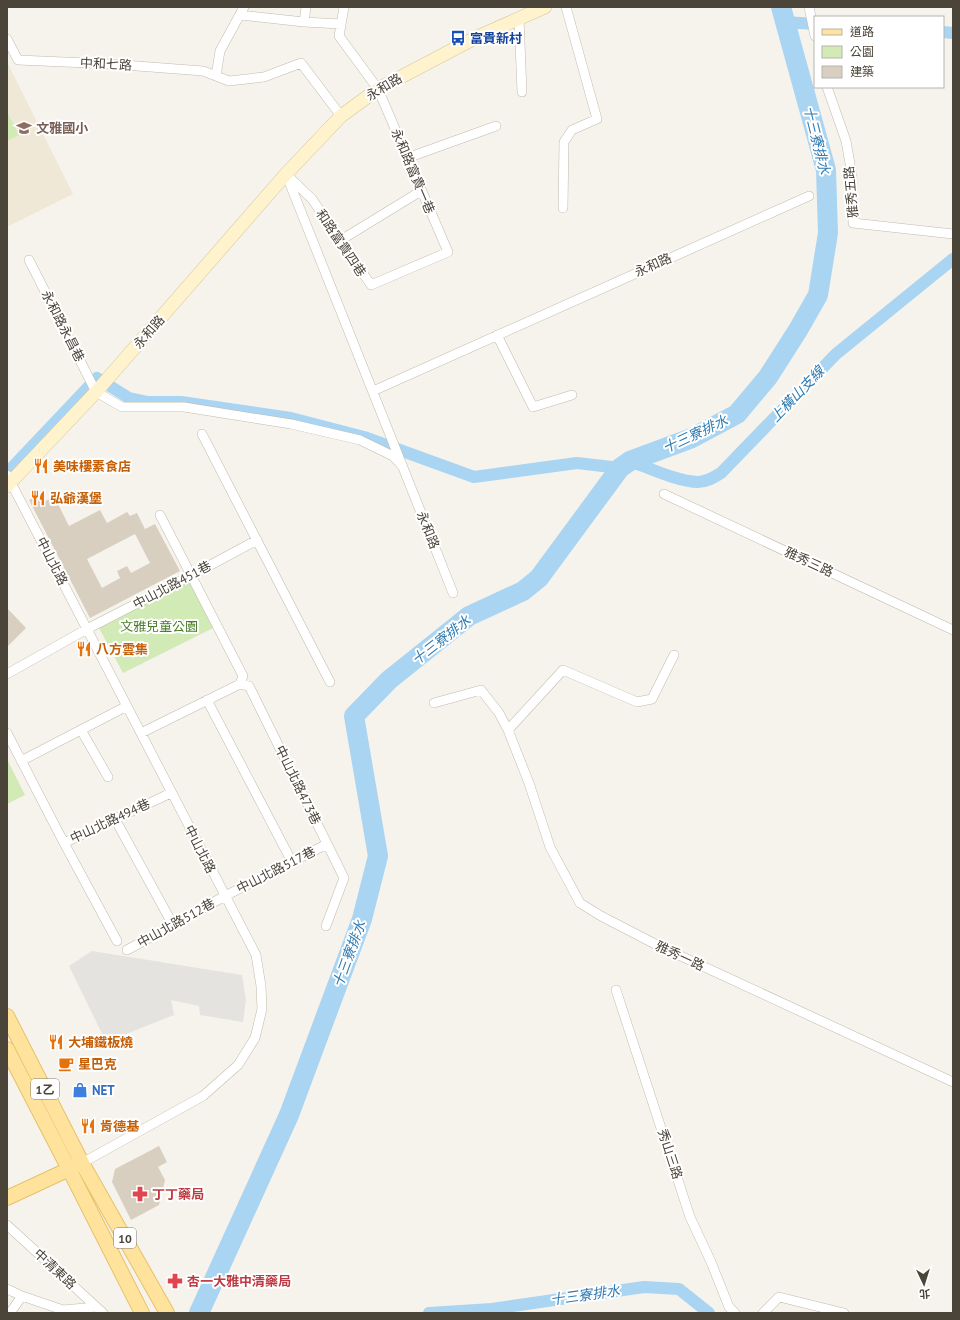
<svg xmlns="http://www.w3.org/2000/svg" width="960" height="1320" font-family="'PT Sans','Noto Sans TC',sans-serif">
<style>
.education{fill:#efe8d6}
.green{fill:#d2eab5}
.parking{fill:#e5e3e0}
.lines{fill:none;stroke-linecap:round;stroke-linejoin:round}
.canal{stroke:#a9d4f2;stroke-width:12}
.river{stroke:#a9d4f2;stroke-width:20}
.building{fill:#d8cfc1;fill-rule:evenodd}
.minor-casing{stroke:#c2bbae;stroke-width:10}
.secondary-casing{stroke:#d6c79b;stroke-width:14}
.primary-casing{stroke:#e6c16a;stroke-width:16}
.minor{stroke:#fff;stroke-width:9}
.secondary{stroke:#fff3cd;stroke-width:13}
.primary{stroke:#ffe39c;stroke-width:14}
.labels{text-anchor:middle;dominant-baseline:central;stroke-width:4;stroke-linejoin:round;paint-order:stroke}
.shield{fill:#fff;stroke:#817c74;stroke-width:1}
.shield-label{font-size:12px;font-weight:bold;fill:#4b4439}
.transit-label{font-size:13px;font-weight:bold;fill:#164399;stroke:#fff;text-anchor:start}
.street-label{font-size:13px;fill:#4b4439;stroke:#fff}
.education-label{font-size:13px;font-weight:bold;fill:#785e54;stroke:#fff;text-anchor:start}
.food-label{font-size:13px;font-weight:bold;fill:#c56008;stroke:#fff;text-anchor:start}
.park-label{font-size:13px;fill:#4a7f2a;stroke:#fff}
.shop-label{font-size:13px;font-weight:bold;fill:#366cbe;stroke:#fff;text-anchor:start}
.health-label{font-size:13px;font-weight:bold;fill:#be3a42;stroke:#fff;text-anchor:start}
.water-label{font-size:14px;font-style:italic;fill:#2e7ab2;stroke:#fff}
</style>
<rect width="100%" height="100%" fill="#f6f3ec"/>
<path class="education" d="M7 62 73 194 7 227Z"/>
<path class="green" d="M7 112 19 135 7 141Z
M189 581 213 628 123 673 99 628Z
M7 759 25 795 7 804Z"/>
<path class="parking" d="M92 951 242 975 246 1000 243 1022 200 1015 199 1006 171 1000 174 1015 106 1042 69 966Z"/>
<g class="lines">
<path class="canal" d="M785 22 815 24
M943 32 953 33
M630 461C649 468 679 482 698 482 707 482 714 477 721 473L836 354 953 259
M7 473 97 378 129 398 148 402H181L291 418 364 437 474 477 577 463 620 468
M429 1313 492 1309 644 1287 679 1289 709 1313"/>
<path class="river" d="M199 1313 289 1115 362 919 378 856 354 716 389 680 469 616 523 591 539 578 620 468 630 461 692 438 737 414 768 377 798 330 818 295 828 233 826 170 781 7"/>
</g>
<path class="building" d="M40 494 44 502 54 496 69 526 100 510 107 523 127 512 130 516 137 513 145 529 155 524 180 571 90 618 29 500ZM135 534 150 563 131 573 127 566 117 571 120 578 102 588 87 559Z
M7 608 26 628 7 647Z
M159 1146 167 1162 158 1167 165 1180 159 1205 131 1220 112 1182 115 1169Z"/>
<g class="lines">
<g class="minor-casing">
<path id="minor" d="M809 7 815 36
M240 15 304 22 341 24
M519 18 522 92
M304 22 306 7
M7 39 18 60 111 64 203 71 229 81 264 77 301 63 341 116
M216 76 220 51 244 7
M827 87 846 141 852 175 853 223 953 234
M407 158 496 126
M286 174 312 199 371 285 448 252 378 89 339 36 344 7
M288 179 453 593
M563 208 564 142 572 130 597 119 566 7
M341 240 421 191
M29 260 96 392 122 407H184L291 424 360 440 393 456 403 467
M497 335 533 407 572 395
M373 391 809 196
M202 434 330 682
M7 475 256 955 261 986 262 1009 255 1038 238 1065 203 1096 82 1163
M664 494 953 630
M160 515 243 676 240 684
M7 674 87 629 192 575 257 540
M207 700 292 862
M434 703 481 690 499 713 508 730 529 783 550 847 580 903 601 916 657 945 953 1082
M81 730 108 777
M508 730 563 670 637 702 652 699 674 655
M7 733 64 843 117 941
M141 733 240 684 249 686 344 878 326 926
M21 761 127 706
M115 819 173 925
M64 843 171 793
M127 950 225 896 327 844
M616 990 690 1217 711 1262 729 1307 735 1313
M7 1225 103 1313
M7 1289 22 1296 63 1310 96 1307
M10 1313 22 1296
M763 1313 779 1297 844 1313"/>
</g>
<g class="secondary-casing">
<path id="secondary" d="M7 486 96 392 286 174 341 116 378 89 475 38 545 7"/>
</g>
<g class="primary-casing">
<path id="primary" d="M7 1016 82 1163 167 1313
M7 1049 69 1169 142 1313
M7 1198 78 1165"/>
</g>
<use href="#minor" class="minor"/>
<use href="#secondary" class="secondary"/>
<use href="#primary" class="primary"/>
</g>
<defs>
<g id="bus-bare" transform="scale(1.2)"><path d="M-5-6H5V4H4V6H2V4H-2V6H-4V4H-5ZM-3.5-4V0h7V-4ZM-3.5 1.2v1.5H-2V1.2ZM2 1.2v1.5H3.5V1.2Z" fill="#1a4fb4" stroke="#fff" stroke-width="2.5" paint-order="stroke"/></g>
<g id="school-bare" transform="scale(1.2)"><path d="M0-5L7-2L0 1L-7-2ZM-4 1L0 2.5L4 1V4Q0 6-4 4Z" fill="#8d6e63" stroke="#fff" stroke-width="2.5" paint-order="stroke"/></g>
<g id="restaurant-bare" transform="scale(1.2)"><path d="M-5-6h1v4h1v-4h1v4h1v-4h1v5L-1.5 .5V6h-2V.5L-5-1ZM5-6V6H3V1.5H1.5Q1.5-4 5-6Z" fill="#e8710a" stroke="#fff" stroke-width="2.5" paint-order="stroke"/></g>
<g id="cafe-bare" transform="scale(1.2)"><path d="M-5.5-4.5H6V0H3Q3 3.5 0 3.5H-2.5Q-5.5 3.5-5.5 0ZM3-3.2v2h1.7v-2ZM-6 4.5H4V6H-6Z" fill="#e8710a" stroke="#fff" stroke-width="2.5" paint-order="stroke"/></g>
<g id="shop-bare" transform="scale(1.2)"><path d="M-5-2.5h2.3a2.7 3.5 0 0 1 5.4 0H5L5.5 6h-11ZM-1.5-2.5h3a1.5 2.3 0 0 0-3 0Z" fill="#3f7fe0" stroke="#fff" stroke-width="2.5" paint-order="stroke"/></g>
<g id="pharmacy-bare" transform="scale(1.2)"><path d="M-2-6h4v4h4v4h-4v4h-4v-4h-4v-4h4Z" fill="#e0444e" stroke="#fff" stroke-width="2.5" paint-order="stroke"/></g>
</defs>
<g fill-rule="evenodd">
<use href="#bus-bare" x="458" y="38"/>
<use href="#school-bare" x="24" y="128"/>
<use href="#restaurant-bare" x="41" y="466"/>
<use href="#restaurant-bare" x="38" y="498"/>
<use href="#restaurant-bare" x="84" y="649"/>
<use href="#restaurant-bare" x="56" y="1042"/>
<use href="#cafe-bare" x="66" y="1064"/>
<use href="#shop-bare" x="80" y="1090"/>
<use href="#restaurant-bare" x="88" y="1126"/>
<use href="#pharmacy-bare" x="140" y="1194"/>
<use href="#pharmacy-bare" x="175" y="1281"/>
</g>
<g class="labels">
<g class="shield">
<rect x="31" y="1079" width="28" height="20" rx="3"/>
<rect x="114" y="1228" width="22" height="20" rx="3"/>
</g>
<g class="shield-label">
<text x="45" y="1089">1乙</text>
<text x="125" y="1238">10</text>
</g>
<g class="transit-label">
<text x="470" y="38">富貴新村</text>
</g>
<g class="street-label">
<text transform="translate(106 64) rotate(3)">中和七路</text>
<text transform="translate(384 87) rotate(-31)">永和路</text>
<text transform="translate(413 171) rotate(67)">永和路富貴一巷</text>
<text transform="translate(851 192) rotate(-95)">雅秀五路</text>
<text transform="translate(341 243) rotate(56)">和路富貴四巷</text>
<text transform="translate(653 265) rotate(-24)">永和路</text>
<text transform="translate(63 326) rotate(63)">永和路永昌巷</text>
<text transform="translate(149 332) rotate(-49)">永和路</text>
<text transform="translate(428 530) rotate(68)">永和路</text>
<text transform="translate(52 561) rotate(63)">中山北路</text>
<text transform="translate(809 562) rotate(25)">雅秀三路</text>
<text transform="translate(172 585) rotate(-28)">中山北路451巷</text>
<text transform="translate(298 785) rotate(64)">中山北路473巷</text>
<text transform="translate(110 821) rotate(-25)">中山北路494巷</text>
<text transform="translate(200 849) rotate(63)">中山北路</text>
<text transform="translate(276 870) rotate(-27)">中山北路517巷</text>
<text transform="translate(176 923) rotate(-29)">中山北路512巷</text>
<text transform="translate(680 956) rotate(25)">雅秀一路</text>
<text transform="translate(670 1154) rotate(72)">秀山三路</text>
<text transform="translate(55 1269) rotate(43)">中清東路</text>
</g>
<g class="education-label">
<text x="36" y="128">文雅國小</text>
</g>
<g class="food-label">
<text x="53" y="466">美味樓素食店</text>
<text x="50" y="498">弘爺漢堡</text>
<text x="96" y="649">八方雲集</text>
<text x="68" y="1042">大埔鐵板燒</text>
<text x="78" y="1064">星巴克</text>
<text x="100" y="1126">肯德基</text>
</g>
<g class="park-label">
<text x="159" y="626">文雅兒童公園</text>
</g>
<g class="shop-label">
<text x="92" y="1090">NET</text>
</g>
<g class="health-label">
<text x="152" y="1194">丁丁藥局</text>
<text x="187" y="1281">杏一大雅中清藥局</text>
</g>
<g class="water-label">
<text transform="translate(817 140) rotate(76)">十三寮排水</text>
<text transform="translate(797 394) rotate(-46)">上橫山支線</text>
<text transform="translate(695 434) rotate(-25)">十三寮排水</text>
<text transform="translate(441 640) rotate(-38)">十三寮排水</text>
<text transform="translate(349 954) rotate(-70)">十三寮排水</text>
<text transform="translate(585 1295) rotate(-8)">十三寮排水</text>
</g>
</g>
<rect width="960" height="1320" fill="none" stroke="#4b4439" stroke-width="16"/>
<rect x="814" y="16" width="130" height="72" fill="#ffffff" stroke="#b7b4b0"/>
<rect x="822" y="29" width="20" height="6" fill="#ffe39c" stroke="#b7b4b0"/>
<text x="850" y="36" font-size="12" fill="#4b4439">道路</text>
<rect x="822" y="46" width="20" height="12" fill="#d2eab5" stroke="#b7b4b0"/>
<text x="850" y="56" font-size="12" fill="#4b4439">公園</text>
<rect x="822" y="66" width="20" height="12" fill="#d8cfc1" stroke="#b7b4b0"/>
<text x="850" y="76" font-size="12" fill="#4b4439">建築</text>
<g transform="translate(924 1284) rotate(176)" stroke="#ffffff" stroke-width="3" paint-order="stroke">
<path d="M0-3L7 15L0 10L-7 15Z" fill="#4b4439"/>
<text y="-6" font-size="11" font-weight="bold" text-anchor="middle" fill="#4b4439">北</text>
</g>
</svg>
